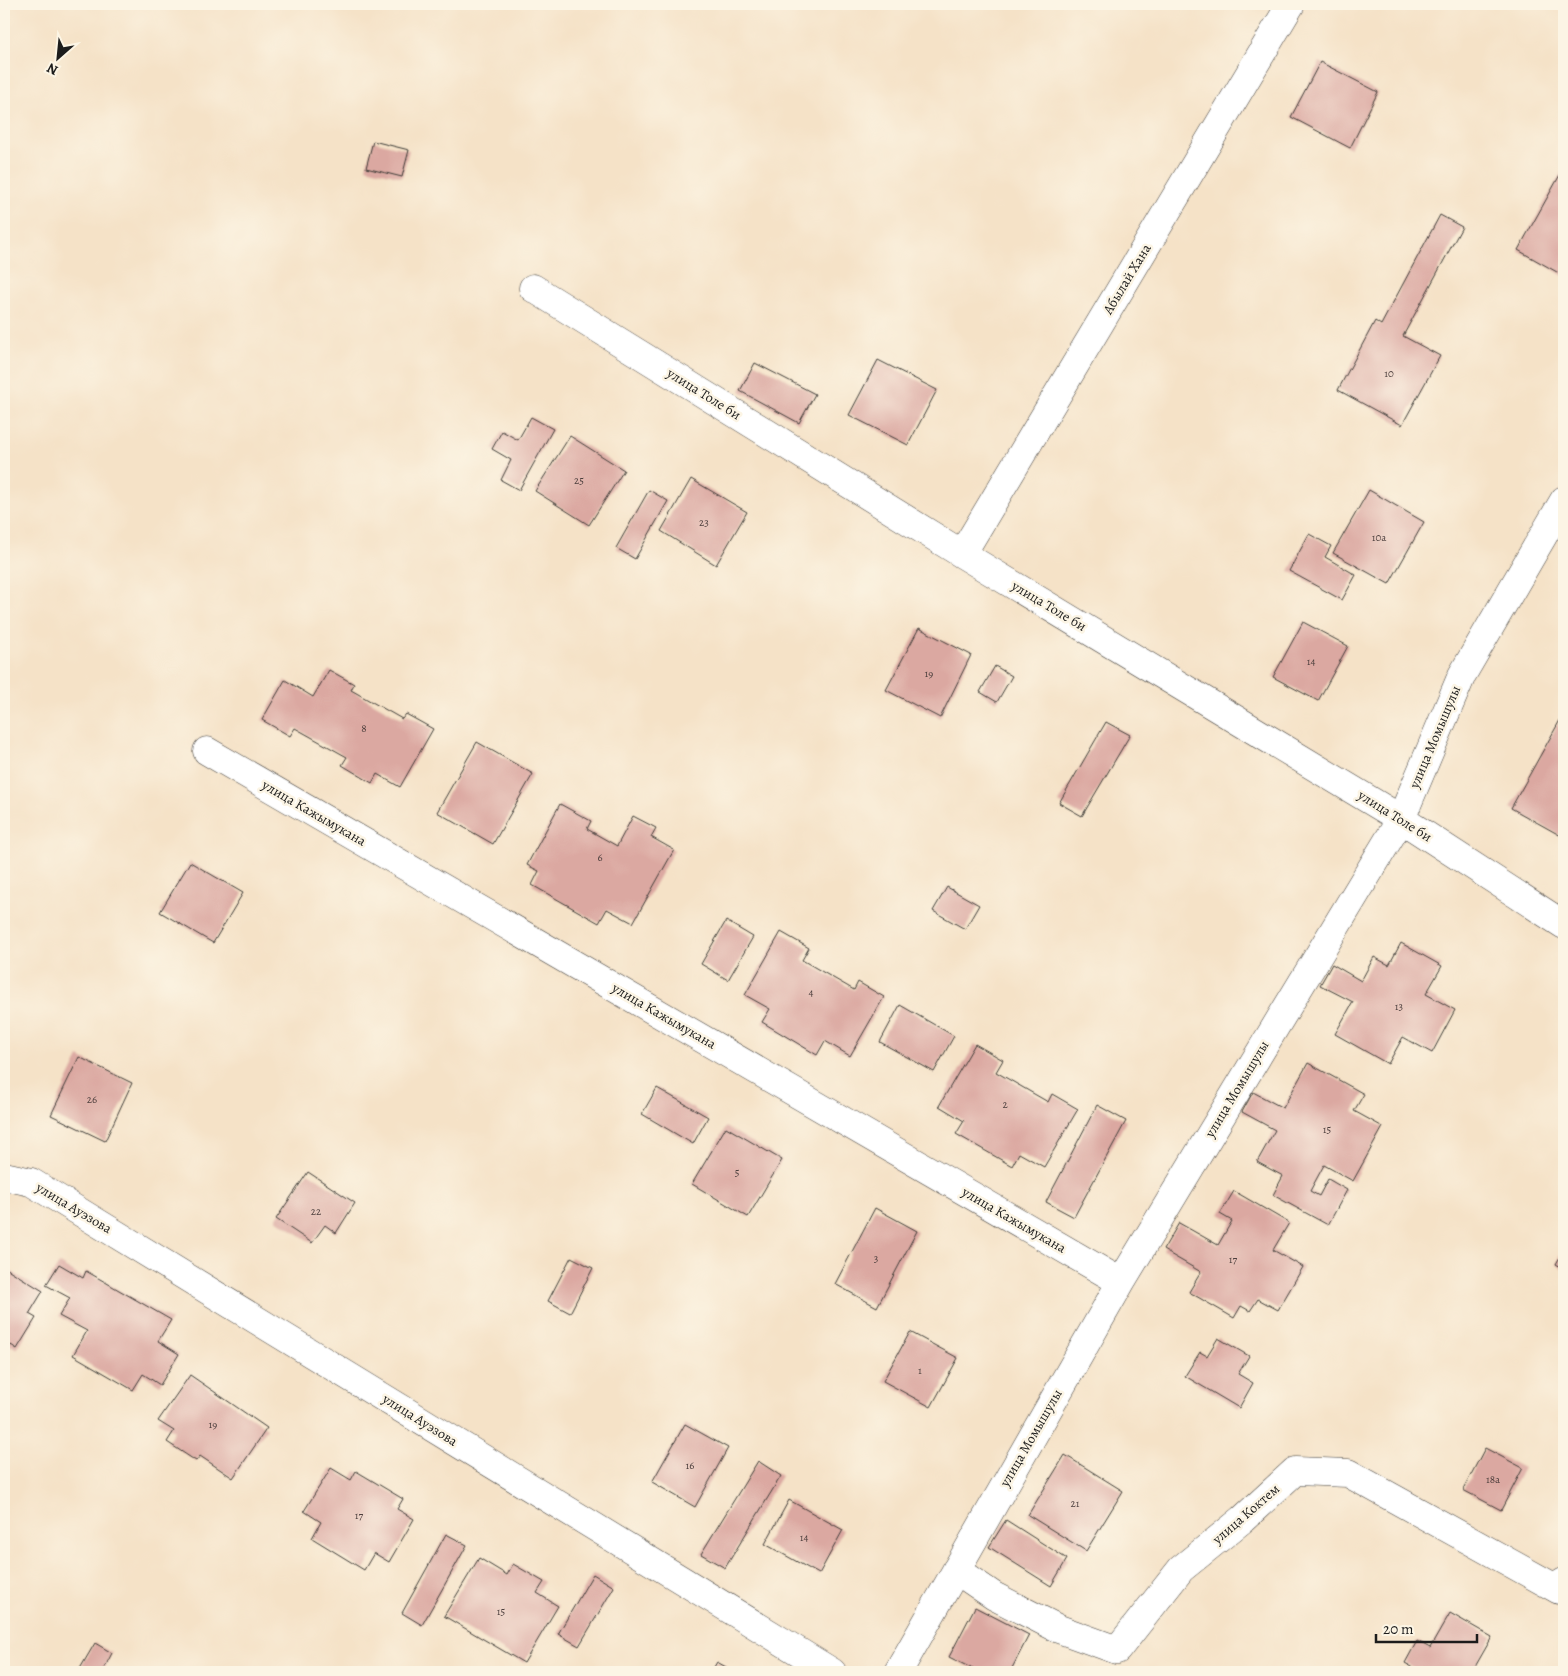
<svg xmlns="http://www.w3.org/2000/svg" width="1568" height="1676" font-family="Alegreya,serif">
<style>
.building{fill:#dba8a1}
.lines{fill:none;stroke-linecap:round;stroke-linejoin:round}
.minor-casing{stroke:#3d3a36;stroke-width:29}
.minor{stroke:#fff;stroke-width:28}
.labels{text-anchor:middle;dominant-baseline:central;stroke-width:5;stroke-linejoin:round;paint-order:stroke}
.number-label{font-size:11px;fill:#4c3f3d}
.street-label{font-size:14px;fill:#1c1c1c;stroke:#fcf5e5}
</style>
<rect width="100%" height="100%" fill="#fcf5e5"/>
<filter id="ink" filterUnits="userSpaceOnUse"><feTurbulence type="fractalNoise" baseFrequency=".02" numOctaves="2"/><feDisplacementMap in="SourceGraphic" scale="10" xChannelSelector="R" yChannelSelector="G"/><feConvolveMatrix kernelMatrix="1 2 1 2 8 2 1 2 1" color-interpolation-filters="sRGB"/></filter>
<filter id="wash" filterUnits="userSpaceOnUse"><feTurbulence type="fractalNoise" baseFrequency=".0096" numOctaves="4" result="noise"/><feDisplacementMap in="SourceGraphic" scale="20" xChannelSelector="R" yChannelSelector="G"/><feGaussianBlur stdDeviation="1.12" result="paint"/><feColorMatrix in="noise" values="0 0 0 0 0 0 0 0 0 0 0 0 0 0 0 0 0 1.4 0 .05"/><feComposite in="paint" operator="in"/></filter>
<g filter="url(#wash)">
<rect width="100%" height="100%" fill="#f5e2c7"/>
<g id="blocks">
<path class="building" d="M1320 62 1378 92 1350 148 1291 117Z
M373 141 409 150 402 177 366 168Z
M1561 173 1564 175V276L1518 250Z
M1440 215 1462 227 1403 336 1440 356 1402 425 1338 390 1375 321 1381 325Z
M878 360 937 390 908 445 849 415Z
M755 363 815 394 799 423 740 391Z
M531 417 553 429 519 490 501 480 511 460 492 449 502 431 518 440Z
M570 436 624 470 589 525 535 491Z
M691 479 747 512 716 565 661 531Z
M649 490 668 501 635 559 616 548Z
M1369 490 1424 522 1389 584 1333 553Z
M1309 534 1331 546 1325 557 1356 575 1342 600 1289 571Z
M1303 622 1348 646 1318 701 1273 677Z
M919 628 971 655 940 718 886 690Z
M995 666 1012 676 997 702 980 692Z
M329 670 354 684 351 690 402 719 406 714 433 729 400 787 377 774 372 783 342 765 347 757 295 728 290 736 262 720 285 680 313 697Z
M1564 713V835L1563 837 1511 808Z
M1106 722 1130 735 1082 816 1059 803Z
M477 742 533 774 493 844 437 812Z
M560 804 591 821 587 829 617 846 633 816 656 828 651 837 674 850 633 923 607 909 599 923 532 885 539 871 527 865Z
M190 862 243 893 213 943 160 912Z
M947 887 979 905 965 929 933 911Z
M726 921 753 937 728 980 701 964Z
M781 932 809 948 802 960 854 990 858 982 884 997 850 1056 825 1041 817 1055 762 1022 770 1009 745 995Z
M1401 943 1442 966 1426 994 1455 1010 1432 1053 1403 1037 1388 1064 1335 1034 1353 1002 1320 985 1332 964 1361 981 1374 957 1389 965Z
M900 1005 954 1036 934 1072 880 1042Z
M975 1044 1003 1060 996 1072 1048 1102 1052 1094 1078 1109 1044 1167 1019 1153 1012 1166 956 1134 964 1121 939 1106Z
M79 1057 132 1083 105 1141 51 1115Z
M1308 1063 1364 1094 1354 1111 1383 1127 1353 1181 1324 1165 1310 1191 1319 1196 1328 1179 1347 1190 1328 1225 1273 1195 1283 1176 1257 1162 1275 1130 1242 1112 1253 1092 1283 1108Z
M657 1088 708 1117 693 1144 642 1114Z
M1097 1105 1126 1121 1074 1217 1046 1202Z
M726 1127 782 1160 748 1217 692 1184Z
M308 1172 355 1203 336 1233 325 1225 312 1243 276 1219Z
M1234 1191 1289 1223 1273 1250 1303 1267 1278 1310 1258 1299 1250 1311 1241 1306 1234 1318 1189 1292 1201 1272 1163 1250 1179 1223 1218 1245 1232 1221 1220 1214Z
M875 1208 917 1231 877 1307 835 1284Z
M1564 1250V1269L1556 1264Z
M571 1257 593 1268 570 1313 548 1301Z
M59 1264 83 1278 86 1271 171 1320 158 1341 179 1354 160 1385 143 1374 133 1390 73 1355 87 1331 59 1316 70 1298 46 1285Z
M4 1267 43 1291 29 1314 36 1318 17 1349 11 1345 4 1356Z
M910 1332 958 1358 931 1407 883 1381Z
M1218 1338 1249 1356 1238 1374 1253 1383 1239 1408 1185 1376 1200 1352 1207 1356Z
M190 1375 267 1428 233 1478 200 1456 196 1461 167 1442 174 1431 158 1421Z
M685 1424 728 1448 695 1507 652 1482Z
M1485 1448 1523 1468 1501 1510 1463 1490Z
M1065 1455 1123 1491 1086 1551 1028 1515Z
M758 1461 781 1476 725 1568 701 1554Z
M331 1468 351 1480 356 1471 403 1499 397 1509 414 1519 389 1562 374 1553 364 1570 312 1538 321 1522 304 1511Z
M789 1500 843 1530 819 1574 765 1544Z
M1006 1520 1067 1559 1051 1586 989 1547Z
M446 1534 467 1545 422 1625 402 1613Z
M479 1558 507 1575 513 1564 544 1582 537 1593 558 1606 524 1663 444 1616Z
M593 1574 614 1587 579 1646 558 1634Z
M975 1607 1029 1635 1010 1672H979L949 1657Z
M1450 1613 1492 1637 1472 1672H1421L1405 1663 1417 1641 1430 1648Z
M95 1643 112 1653 104 1669 110 1672H78Z
M717 1662 735 1672H711Z"/>
</g>
</g>
<g filter="url(#ink)">
<use href="#blocks" fill-opacity="0" stroke="#3d3a36" stroke-width="1"/>
<g class="lines">
<g class="minor-casing">
<path id="minor" d="M533 288 962 554 1401 819 1564 925
M962 554 1291 4
M207 751 1121 1282
M4 1176 31 1182 832 1672
M956 1570 994 1596 1059 1629 1117 1650 1181 1569 1243 1519 1295 1471 1348 1473 1559 1590 1564 1582
M898 1672 1121 1282 1401 819 1462 675 1564 500"/>
</g>
<use href="#minor" class="minor"/>
</g>
</g>
<g class="labels">
<g class="number-label">
<text x="1389" y="373">10</text>
<text x="579" y="480">25</text>
<text x="704" y="522">23</text>
<text x="1379" y="537">10а</text>
<text x="1311" y="661">14</text>
<text x="929" y="673">19</text>
<text x="364" y="728">8</text>
<text x="600" y="857">6</text>
<text x="811" y="992">4</text>
<text x="1399" y="1006">13</text>
<text x="92" y="1099">26</text>
<text x="1005" y="1104">2</text>
<text x="1327" y="1129">15</text>
<text x="737" y="1172">5</text>
<text x="316" y="1211">22</text>
<text x="876" y="1258">3</text>
<text x="1233" y="1259">17</text>
<text x="920" y="1370">1</text>
<text x="213" y="1424">19</text>
<text x="690" y="1465">16</text>
<text x="1493" y="1479">18а</text>
<text x="1075" y="1503">21</text>
<text x="359" y="1515">17</text>
<text x="804" y="1537">14</text>
<text x="501" y="1611">15</text>
</g>
<g class="street-label">
<text transform="translate(1127 279) rotate(-59)">Абылай Хана</text>
<text transform="translate(704 394) rotate(32)">улица Толе би</text>
<text transform="translate(1049 606) rotate(31)">улица Толе би</text>
<text transform="translate(1435 737) rotate(-67)">улица Момышулы</text>
<text transform="translate(314 813) rotate(30)">улица Кажымукана</text>
<text transform="translate(1395 816) rotate(32)">улица Толе би</text>
<text transform="translate(664 1016) rotate(30)">улица Кажымукана</text>
<text transform="translate(1237 1089) rotate(-59)">улица Момышулы</text>
<text transform="translate(74 1208) rotate(31)">улица Ауэзова</text>
<text transform="translate(1014 1220) rotate(30)">улица Кажымукана</text>
<text transform="translate(420 1420) rotate(32)">улица Ауэзова</text>
<text transform="translate(1031 1438) rotate(-60)">улица Момышулы</text>
<text transform="translate(1246 1514) rotate(-41)">улица Коктем</text>
</g>
</g>
<rect width="1568" height="1676" fill="none" stroke="#fcf5e5" stroke-width="20"/>
<g transform="translate(58 58) rotate(207)" stroke="#fcf5e5" stroke-width="4" paint-order="stroke">
<path d="M0-4L9 19L0 12L-9 19Z" fill="#1c1c1c"/>
<text y="-8" font-size="14" font-weight="bold" text-anchor="middle" fill="#1c1c1c">N</text>
</g>
<path d="M1376 1634v8h101v-8" fill="none" stroke="#1c1c1c" stroke-width="2.5"/>
<text x="1383" y="1634" font-size="15" fill="#1c1c1c" stroke="#fcf5e5" stroke-width="4" paint-order="stroke">20 m</text>
</svg>
